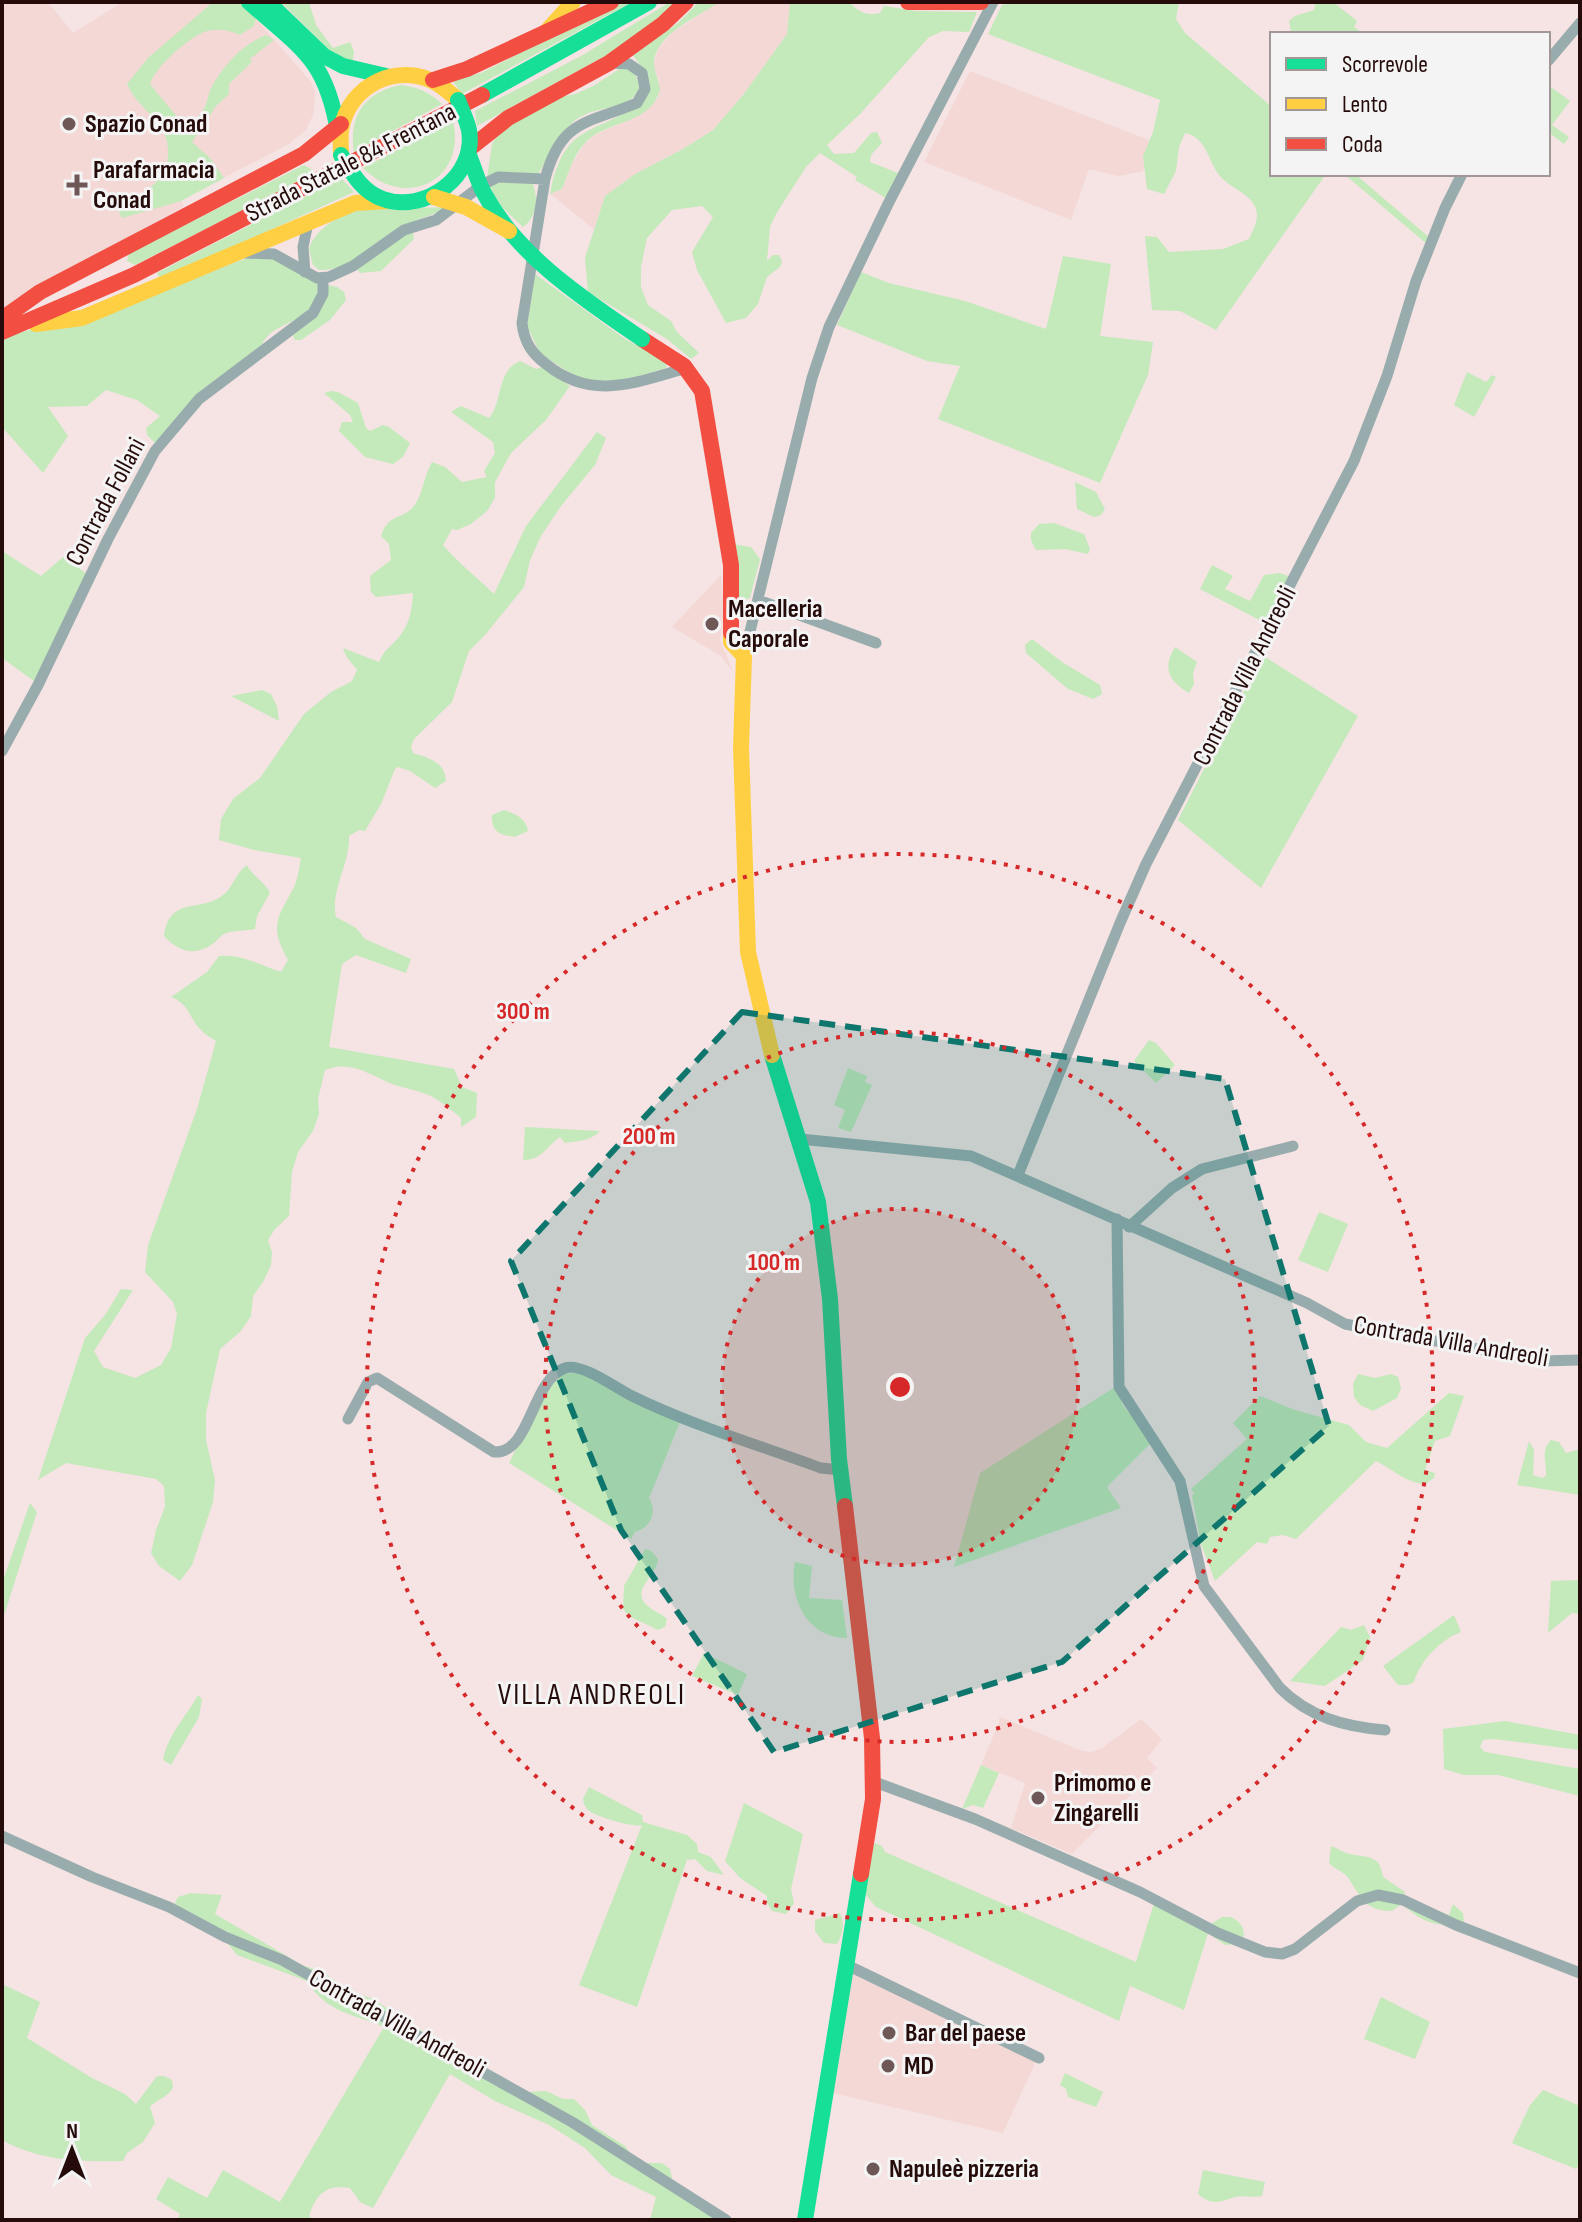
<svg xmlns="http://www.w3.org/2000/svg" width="1582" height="2222" font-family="'Sofia Sans Condensed',sans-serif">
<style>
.built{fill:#f3d8d6}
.green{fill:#c4e9bb}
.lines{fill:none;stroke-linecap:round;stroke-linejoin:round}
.street{stroke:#99acad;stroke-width:11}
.fast{stroke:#16e098;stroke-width:16}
.slow{stroke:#ffcf43;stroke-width:16}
.jam{stroke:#f24e42;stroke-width:16}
.fast-bridge{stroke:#16e098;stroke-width:16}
.slow-bridge{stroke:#ffcf43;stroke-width:16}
.marked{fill:#0f766e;fill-opacity:0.2;stroke:#0f766e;stroke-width:6;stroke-dasharray:16 10;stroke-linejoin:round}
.ring{fill:none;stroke:#d62828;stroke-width:4;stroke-dasharray:4 8}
.poi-dot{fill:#6e5857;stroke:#f4f4f4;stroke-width:3}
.labels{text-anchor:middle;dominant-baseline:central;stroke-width:6;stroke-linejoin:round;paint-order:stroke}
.poi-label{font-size:26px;font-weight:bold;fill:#250c0b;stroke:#f4f4f4;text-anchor:start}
.street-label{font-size:26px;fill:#250c0b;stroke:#f4f4f4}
.quarter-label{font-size:30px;letter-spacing:2px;fill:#250c0b;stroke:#f4f4f4}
.centre{fill:#d62828;stroke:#f4f4f4;stroke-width:4}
.ring-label{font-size:24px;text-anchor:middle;font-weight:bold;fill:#d62828;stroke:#f4f4f4;stroke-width:6;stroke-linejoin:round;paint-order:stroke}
</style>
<rect width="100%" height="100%" fill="#f5e4e3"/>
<path class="built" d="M8 2H48L73 33 123 2H241L312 83 315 92 314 113 306 130 289 144 181 200 184 206 2 309V9Z
M719 2H790L787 34 743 95 713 130 683 149 635 174 605 196 594 229 550 194 562 189 572 164 585 143 597 134 638 116 653 104 658 98 659 80 653 67 658 49 673 32Z
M970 71 1149 140 1143 171 1118 176 1089 169 1071 220 924 162Z
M721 575 724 609 720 640 733 672 721 656 672 627Z
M998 1716 1082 1751 1091 1752 1102 1748 1141 1719 1162 1739 1147 1758 1157 1768 1072 1854 1011 1828 1025 1783 981 1765 1000 1720Z
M853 1972 1037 2059 1003 2133 833 2093Z"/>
<path class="green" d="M213 2H241L256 18 254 26 240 35C230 30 215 28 204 32 187 39 155 67 150 84L183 124C211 117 203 99 215 81 228 61 244 44 266 35L274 40 250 59 252 62 229 84V94L216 106 192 142 211 159 224 178 181 201 122 218 118 210C139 193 169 184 168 152 168 141 165 131 158 123 146 109 134 100 127 84L148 58Z
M281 2H309L316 25 333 48 350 42 354 52 352 64 331 52Z
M621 2H632L462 94 452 80 481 73Z
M670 2H678L636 36 605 56 477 126 475 111 581 56Z
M699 2H719C700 16 654 35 654 63 654 72 659 80 660 89 652 125 606 120 585 143 573 156 568 174 562 189L550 194C565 116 598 139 645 98L644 71 633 55 678 23Z
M790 2H849C859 12 866 16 880 13L884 6 916 11 977 12 969 32 943 31 929 37 860 114 827 145 834 154 854 153 871 133 877 132 882 143 871 155 870 162 898 173 886 198 855 180 857 177 820 153 806 167 776 214 770 227 767 261 773 255H779L782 261 780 267 767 277 758 304 746 318 726 323 697 270 692 252 713 217 702 206 672 210 647 238 641 267V287L648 305 671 321 677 332 699 353 691 359 667 339 588 292 585 258 605 196 635 174 683 149 713 130 743 95 787 34Z
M1019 2H1179L1176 19 1185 33 1272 107V174H1326L1216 330 1180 311 1152 310 1145 236 1157 237 1169 252 1223 249 1249 239C1254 228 1259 220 1256 209 1251 193 1229 188 1219 175 1208 160 1206 137 1185 133L1179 147 1176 171 1164 194 1147 189 1143 156 1153 132 1160 100 988 34 1002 5Z
M1316 2H1333L1357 21 1354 27 1364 34H1295L1291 31 1289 21 1295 16 1314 10Z
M628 67 634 72 640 86C633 109 604 106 586 114 560 126 553 152 538 174L487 178 492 144 499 132 553 99 575 94 593 86 621 68Z
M401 85C418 87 429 92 442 104L354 152C348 116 365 92 401 85Z
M1548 85 1570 101 1552 125 1569 137 1564 144 1548 132Z
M453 121C467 180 405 211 363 168Z
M304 165 312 170V175L135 265 127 261 129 253Z
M1344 174H1355L1430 238 1428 245Z
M341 178 354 192 161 280 157 273Z
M502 182 532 183C539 196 537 218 523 227L500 205 490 186Z
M377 207 393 209 447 207C434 216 420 217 407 225 381 241 353 271 319 270L313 265 309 249C316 224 353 208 377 207Z
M408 231 413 233 414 239 381 271 360 273 356 268Z
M268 255 320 283C318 326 270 319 262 346 221 377 187 402 156 444L147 435 146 428 160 416 137 400 106 390 87 406 48 407 68 436 43 473 2 427V337C66 322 129 300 192 279 217 271 242 256 268 255Z
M1063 256 1111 264 1100 336 1153 342 1148 375 1100 483 938 419 960 366 927 361 837 325 861 272 889 283 965 301 1046 329Z
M535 274 625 339 662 359 667 364 666 368 626 380 590 381 570 373 547 358 539 351 527 326Z
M328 285 337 287 344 292 346 300 330 320 301 340H295L292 334Z
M520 361 536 369 542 367 570 386 546 420 511 453 495 482V498L487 511 471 524 457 530 452 529 443 545C458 563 478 578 494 594L526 526 597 432 606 438 595 465 561 506 541 536 530 560 524 587 485 635 469 651 452 702 414 739 411 747 413 753C429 758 445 762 446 781L435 788 410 771 398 767 395 769 381 804 365 831 359 830 349 836C350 865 330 890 336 917L356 928 365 939 411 959 406 973 356 955 342 964 329 1047 454 1069 462 1087 477 1093 476 1117 461 1127V1118C449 1108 438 1098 423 1093 413 1089 402 1088 392 1084 368 1074 351 1060 325 1070L318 1099 319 1114 313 1131 298 1152 292 1172 289 1216 275 1229 268 1240 272 1252 271 1265 263 1282 253 1296 251 1316 241 1331 220 1349 206 1413V1440L215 1480 213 1502 192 1565 180 1581 159 1566 151 1553 156 1530 165 1507 164 1486 156 1479 66 1463 38 1480 85 1338 105 1315 121 1289 133 1290 94 1351 103 1367 135 1378 161 1365 171 1348 177 1314 173 1302 145 1272 148 1245 197 1109 216 1041C210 1037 204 1034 199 1028 188 1015 188 1003 171 997L207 972 219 956C243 954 259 965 281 972L288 960C269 926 277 919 293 889 298 880 299 868 301 858L254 850 219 840 221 819 233 799 260 778 304 714 331 692 352 681 357 670 346 656 343 648 379 662C386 647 390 648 399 637 410 623 412 610 413 593L376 597 371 592 370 576 391 560 389 544 381 536C388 513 403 520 414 506 423 494 424 475 432 462L445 467 462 482 487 477 484 471 495 453 493 442 451 412 461 406 489 418C503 402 496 371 520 361Z
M1467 372 1486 382 1492 375 1496 377 1474 417 1454 405Z
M332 391 338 392 358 403 366 428 370 431 383 425 389 427 410 443 403 457 393 464 365 457 339 431 342 422H353L350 415 324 393Z
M1075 482 1096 492 1105 509 1101 515 1094 517 1077 509Z
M1054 523 1084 534 1090 549 1088 554 1065 549 1036 550 1031 540V533L1039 524Z
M733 544 751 547 760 559 750 598 737 603Z
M2 551 41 576 63 557 87 574 34 681 2 658Z
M1212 565 1233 576 1225 589 1250 601 1264 575 1280 573 1291 577 1267 624 1200 589Z
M1032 639 1062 662 1100 685 1102 694 1093 699 1068 689 1026 653 1025 645Z
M1175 647 1197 662 1193 673 1194 684 1189 693C1169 681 1162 669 1175 647Z
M1262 655 1358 716 1261 888 1178 820Z
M262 690 271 694 277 706 279 721 231 696Z
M504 810C516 814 526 818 528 831L515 837C500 835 491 832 492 815Z
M247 865C253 877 264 881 270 893L257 916 255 929C246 931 232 930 224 934 220 936 218 940 214 943 195 957 179 952 164 936 170 895 201 913 223 895 234 887 235 873 247 865Z
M1149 1040 1156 1043 1175 1065 1156 1083 1134 1061Z
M848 1068 867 1076 865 1082 872 1085 851 1132 838 1128 845 1110 834 1105Z
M525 1127 600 1131C591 1141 578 1141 565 1143L560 1137C546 1147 542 1160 523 1160Z
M1319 1212 1348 1224 1328 1272 1298 1260Z
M579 1372 680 1422 649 1498C658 1512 650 1528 635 1532L631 1539 509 1463 541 1398 561 1374Z
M1358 1374 1375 1378 1391 1374 1398 1377 1401 1388 1397 1398 1373 1411 1360 1405 1354 1397 1353 1384Z
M1118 1385 1122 1404 1152 1442 1107 1487 1121 1508 954 1567 980 1473Z
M1449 1393 1464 1396 1450 1436 1435 1441 1425 1470 1435 1473 1434 1478 1425 1484C1406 1483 1394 1470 1376 1461L1296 1539 1283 1535 1270 1537 1267 1544 1257 1542 1215 1581 1201 1544 1192 1496 1194 1493 1191 1489 1247 1439 1233 1423 1260 1396 1295 1410 1349 1425 1366 1442 1387 1448Z
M1551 1440 1559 1442 1566 1453 1580 1449V1495L1517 1485 1529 1441 1534 1450 1533 1475 1542 1478 1546 1476C1547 1462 1540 1451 1551 1440Z
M30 1503 37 1512 2 1622V1583Z
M645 1549 651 1551 658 1559C657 1577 628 1591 649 1607 655 1612 661 1613 667 1619L665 1627 658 1630 629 1616 623 1609 624 1586Z
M795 1562 812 1566 809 1598 842 1600 847 1638C806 1638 788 1597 795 1562Z
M1580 1580V1614L1572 1613 1548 1633 1551 1581Z
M1454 1615 1461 1632C1440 1640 1420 1661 1414 1682L1408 1685H1398L1383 1666Z
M1364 1625 1370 1637 1363 1660 1325 1686 1290 1681 1341 1627 1351 1630Z
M704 1653 747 1674 738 1695 692 1676Z
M198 1695 202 1699 199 1717 171 1765 163 1760C168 1734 186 1717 198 1695Z
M1505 1721 1580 1735V1750L1494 1739 1483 1740 1480 1747 1485 1752 1580 1769V1796L1498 1775H1464L1444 1769 1443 1729Z
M981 1765 999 1773 983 1808 973 1805 962 1809Z
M589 1787 642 1815 643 1822 687 1835 697 1844 698 1852 711 1857 724 1875 707 1871 695 1859 687 1860 637 2007 579 1985 642 1825C635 1828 596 1817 588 1810 584 1805 584 1805 583 1799Z
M744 1803 803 1834 791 1889 794 1903 786 1914 772 1911 767 1903V1896L740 1878 725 1861Z
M874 1843 882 1846 885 1852 1136 1962 1154 1903 1208 1926 1222 1917H1231C1243 1923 1246 1930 1242 1943L1225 1945 1208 1933 1184 2010 1130 1986 1119 2021 876 1907 865 1894Z
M1331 1846C1338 1848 1343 1853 1350 1854 1368 1858 1380 1854 1383 1877L1405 1892 1404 1898 1449 1915 1453 1904 1463 1913 1464 1922C1438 1929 1421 1922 1402 1904L1392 1911C1364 1910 1362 1899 1349 1879 1344 1871 1335 1870 1329 1863Z
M191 1893 222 1895 215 1914 302 1965 323 1972 348 1990 373 1999 470 2062 529 2092 546 2091 563 2099H574L585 2110 592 2125 625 2146 634 2158 642 2163H662L670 2169 673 2183 733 2220H650L656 2197 611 2175 585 2148 549 2125 495 2101 450 2074 373 2208 360 2202 350 2188C326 2184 316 2194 309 2216L315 2220H177L180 2214 156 2199 168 2177 207 2198 223 2170 280 2202 384 2027C352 2013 328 2014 307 1981L237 1955 212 1924 174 1905 178 1897Z
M840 1913C845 1924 843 1933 837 1944L824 1943 815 1931V1920Z
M2 1984 40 2002 27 2038 92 2078 125 2094 136 2104 157 2076H164L172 2080 173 2088C167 2098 157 2099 150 2107L155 2123 143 2142 127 2153 123 2161C81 2162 39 2161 2 2140Z
M1381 1997 1430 2022 1415 2059 1364 2039Z
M1065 2073 1103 2092 1096 2107 1068 2097 1066 2089 1060 2085Z
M1543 2090 1580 2106V2163L1576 2169 1512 2143 1530 2105Z
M1203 2170 1265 2182 1262 2196C1253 2198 1244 2195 1235 2197 1220 2202 1212 2206 1198 2194Z"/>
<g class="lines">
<path class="street" d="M1548 61 1580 23
M610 63 629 64 642 73 645 89 637 103C587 124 561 119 545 179L522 323C524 341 531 353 546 364 592 402 636 382 687 368
M245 253 274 254 317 278 329 277 353 266 404 230 436 220 482 185 498 177 545 179
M305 272 303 247 308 223
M758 600 876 643
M744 656 812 378 829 327 888 204 993 2
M2 751 38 685 108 539 155 451 199 399 313 313 323 294V278
M800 1139 971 1156 1307 1303 1345 1324 1542 1361 1580 1360
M1018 1175 1120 923 1146 864 1354 461 1387 376 1416 281 1445 208 1462 174
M1117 1219 1119 1387 1180 1481 1204 1586 1280 1688C1309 1717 1345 1727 1385 1730
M1129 1227 1172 1188 1202 1169 1293 1146
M348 1419 368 1382 377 1378 494 1452C531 1454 531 1380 565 1368 581 1362 616 1388 632 1396 691 1425 759 1445 821 1468L841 1470
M872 1781 975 1819 1140 1892 1218 1933 1265 1952 1282 1954 1295 1949 1357 1901 1378 1895 1403 1900 1456 1925 1580 1973
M2 1836 92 1877 169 1907 225 1937 282 1960 572 2122 726 2220
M847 1965 1039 2058"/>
<path class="fast" d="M249 2C301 49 325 57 338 131
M268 2 324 56 343 66 386 76
M482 95 649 2
M772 1055 818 1202 830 1299 839 1459 845 1506
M805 2220 861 1874"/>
<path class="slow" d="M545 33 573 2
M341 155C341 147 340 138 341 130 349 84 399 61 438 84 445 88 452 95 458 100
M36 324 82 318 355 203 388 201
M731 633V642L744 656 741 748 748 952 772 1055"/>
<path class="jam" d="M908 2H981
M433 80 467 69 611 2
M469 149 508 118 609 63 663 24 686 2
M2 319 40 292 304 154 341 124
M2 332 134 275 482 95
M642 339 684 366 702 391 731 565V633
M845 1506 872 1738 873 1799 861 1874"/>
<path class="fast-bridge" d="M468 153C474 166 477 181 484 193 517 256 585 300 642 339
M341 155C352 173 362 192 383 199 425 214 477 176 469 130 467 120 461 109 458 100"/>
<path class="slow-bridge" d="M434 197 466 207 509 231"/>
</g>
<path class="marked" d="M742 1012 1225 1079 1329 1426 1062 1662 774 1752 621 1530 511 1261Z"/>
<circle cx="900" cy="1387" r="178" fill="#d62828" fill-opacity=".12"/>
<g class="ring">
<circle cx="900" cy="1387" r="178"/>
<circle cx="900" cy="1387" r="355"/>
<circle cx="900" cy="1387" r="533"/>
</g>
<g class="poi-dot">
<circle cx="69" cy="124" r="8"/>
<path d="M73 173h8v8h8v8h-8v8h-8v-8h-8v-8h8z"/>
<circle cx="712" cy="624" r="8"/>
<circle cx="1038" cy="1798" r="8"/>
<circle cx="889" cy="2033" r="8"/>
<circle cx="888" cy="2066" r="8"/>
<circle cx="873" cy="2169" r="8"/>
</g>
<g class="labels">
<g class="poi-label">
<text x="85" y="124">Spazio Conad</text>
<text x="93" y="170">Parafarmacia<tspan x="93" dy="30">Conad</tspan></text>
<text x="728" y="609">Macelleria<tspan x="728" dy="30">Caporale</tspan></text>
<text x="1054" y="1783">Primomo e<tspan x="1054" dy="30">Zingarelli</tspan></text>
<text x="905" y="2033">Bar del paese</text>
<text x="904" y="2066">MD</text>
<text x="889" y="2169">Napuleè pizzeria</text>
</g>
<g class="street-label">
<text transform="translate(351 163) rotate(-27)">Strada Statale 84 Frentana</text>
<text transform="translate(106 502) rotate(-62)">Contrada Follani</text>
<text transform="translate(1245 676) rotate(-63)">Contrada Villa Andreoli</text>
<text transform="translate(1451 1342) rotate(10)">Contrada Villa Andreoli</text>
<text transform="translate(397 2024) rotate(29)">Contrada Villa Andreoli</text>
</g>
<g class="quarter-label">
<text x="592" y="1695">VILLA ANDREOLI</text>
</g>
</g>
<circle cx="900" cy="1387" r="12" class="centre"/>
<g class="ring-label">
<text x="523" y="1019">300 m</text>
<text x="649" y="1144">200 m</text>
<text x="774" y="1270">100 m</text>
</g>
<rect width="1582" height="2222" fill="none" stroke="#250c0b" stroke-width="8"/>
<rect x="1270" y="32" width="280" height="144" fill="#f4f4f4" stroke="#a19797" stroke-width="2"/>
<rect x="1286" y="58" width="40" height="12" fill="#16e098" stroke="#a19797" stroke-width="2"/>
<text x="1342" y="72" font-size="24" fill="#250c0b">Scorrevole</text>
<rect x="1286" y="98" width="40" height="12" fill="#ffcf43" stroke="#a19797" stroke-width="2"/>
<text x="1342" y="112" font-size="24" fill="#250c0b">Lento</text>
<rect x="1286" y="138" width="40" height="12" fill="#f24e42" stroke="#a19797" stroke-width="2"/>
<text x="1342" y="152" font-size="24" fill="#250c0b">Coda</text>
<g transform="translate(72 2150)" stroke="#f4f4f4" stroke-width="6" paint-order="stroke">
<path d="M0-6L14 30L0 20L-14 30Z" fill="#250c0b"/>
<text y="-12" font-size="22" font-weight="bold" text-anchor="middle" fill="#250c0b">N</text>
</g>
</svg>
